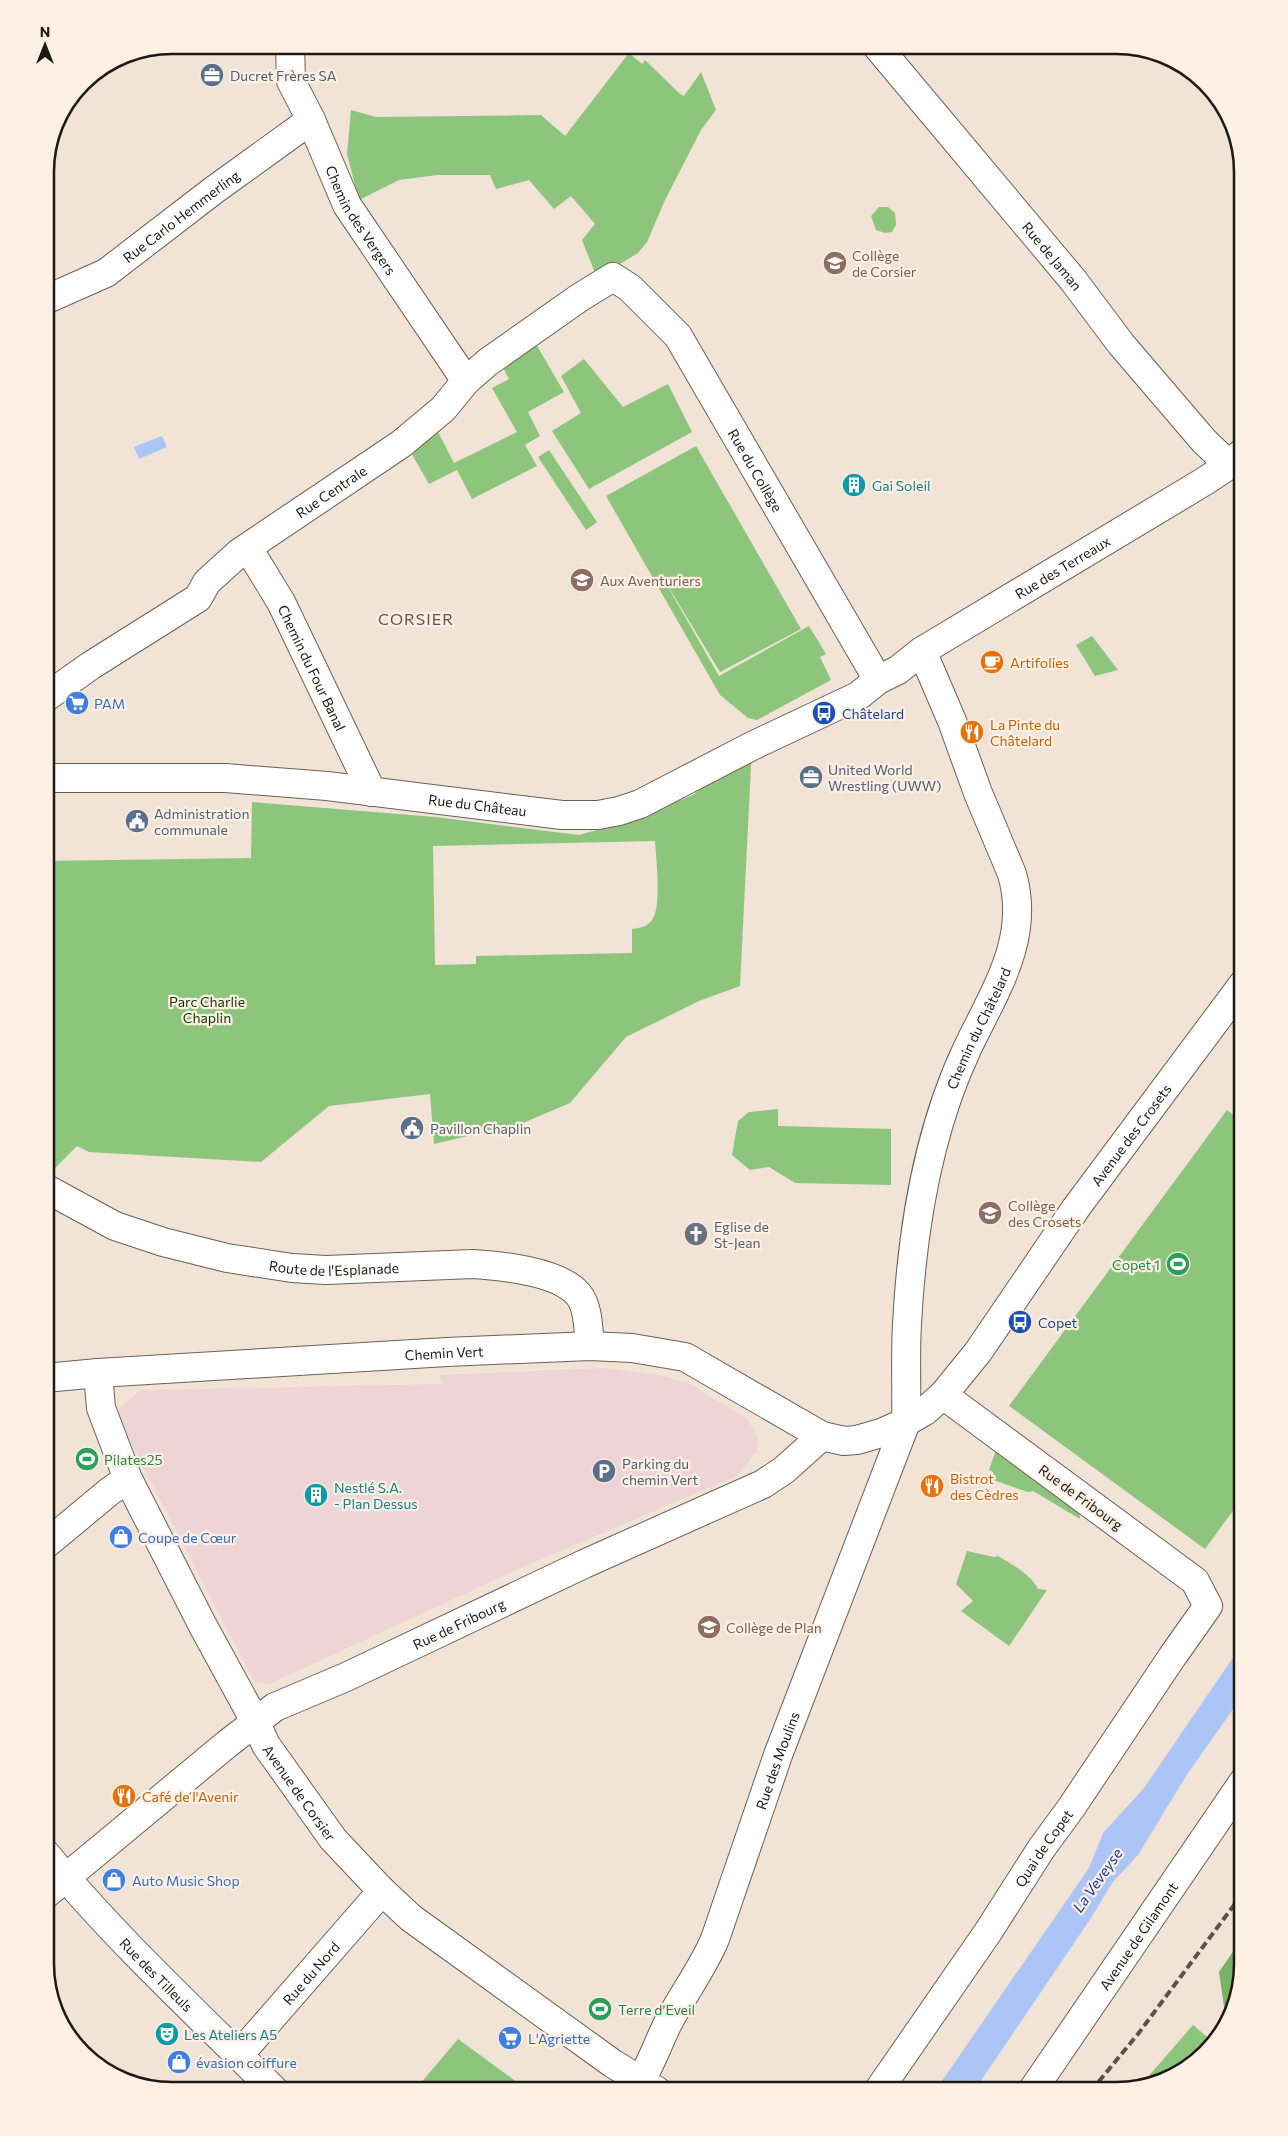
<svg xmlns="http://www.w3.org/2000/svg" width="1288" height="2136" font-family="Commissioner,sans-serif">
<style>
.industrial{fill:#efd4d6}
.green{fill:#8ec57c;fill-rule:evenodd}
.forest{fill:#78b264}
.water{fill:#abc5f6}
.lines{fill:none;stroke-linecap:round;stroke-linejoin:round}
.minor-casing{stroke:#6c6056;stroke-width:30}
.minor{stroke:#fff;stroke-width:28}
.rail{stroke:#59514b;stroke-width:4;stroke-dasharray:8 4;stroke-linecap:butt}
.labels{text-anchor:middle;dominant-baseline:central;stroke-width:4.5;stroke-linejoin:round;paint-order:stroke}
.service-label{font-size:14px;fill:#4e5e75;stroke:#fef0e4;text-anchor:start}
.street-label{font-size:14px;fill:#1e1915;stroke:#fef0e4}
.education-label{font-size:14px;fill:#785e54;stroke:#fef0e4;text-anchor:start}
.culture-label{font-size:14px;fill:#0d838f;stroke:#fef0e4;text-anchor:start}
.food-label{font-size:14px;fill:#c56008;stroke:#fef0e4;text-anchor:start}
.shop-label{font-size:14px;fill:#366cbe;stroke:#fef0e4;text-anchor:start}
.transit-label{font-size:14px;fill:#164399;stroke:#fef0e4;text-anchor:start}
.park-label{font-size:14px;fill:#0f3500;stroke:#fef0e4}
.worship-label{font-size:14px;fill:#5b616d;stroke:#fef0e4;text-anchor:start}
.leisure-label{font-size:14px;fill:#27864d;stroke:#fef0e4;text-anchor:start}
.water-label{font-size:15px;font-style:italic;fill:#123b95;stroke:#fef0e4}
.quarter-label{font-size:16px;letter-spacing:1px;fill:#60544a;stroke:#fef0e4}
.rim{fill:none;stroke:#1e1915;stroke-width:2.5}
</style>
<rect width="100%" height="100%" fill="#f1e3d6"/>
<path class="industrial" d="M606 1368 654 1374 689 1383 747 1419 758 1437 757 1451 737 1476 525 1566 269 1684 254 1681 118 1418 119 1408 141 1390 442 1384 439 1375Z"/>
<path class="green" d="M629 53 642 64 645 60 680 94 684 96 701 72 716 110 701 130 665 200 647 242 638 253 597 278 582 240 595 224 571 196 554 209 529 180 496 189 490 175H437L399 180 359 200 347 154 351 110 376 117 541 115 565 136Z
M879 207H888L895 213 896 225 892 232 885 233 876 230 871 216Z
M533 339 564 392 528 412 540 436 525 445 537 466 472 499 457 470 429 484 410 451 438 432 454 463 517 432 492 388 509 379 499 360Z
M584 359 623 407 668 384 692 432 589 489 552 431 581 413 561 376Z
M696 446 801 629 720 672 657 568 719 676 809 626 826 654 820 657 831 680 757 720 748 718 720 695 606 496Z
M549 450 597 522 586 530 538 457Z
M1092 636 1118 670 1095 676 1076 645Z
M752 746 740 986 699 1001 626 1037 570 1103 523 1123 434 1144 430 1094 329 1106 261 1162 89 1152 77 1146 50 1173 45 1169V861L251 858 252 802 435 817 579 835 626 822 693 795ZM655 841C656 858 662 907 652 920 647 927 640 928 632 929V953L476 956V964L435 965 433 846Z
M778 1109V1126L891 1129V1185L795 1183 769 1167 750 1170 732 1155 738 1121 749 1112Z
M1227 1110 1243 1122V1497L1205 1549 1009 1406Z
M996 1450 1079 1506 1080 1519 1033 1491 1028 1492 993 1480V1472L989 1470Z
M967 1551 994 1557 998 1556C1011 1564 1031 1574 1038 1589L1047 1590 1009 1646 961 1611 973 1601 956 1584Z
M1193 2025 1213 2042 1172 2078 1140 2086Z
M458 2039 529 2091H414Z"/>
<path class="forest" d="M1243 1937V1964L1226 2020 1219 1972Z"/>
<path class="water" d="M162 436 167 447 139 459 134 447Z
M1243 1643V1695L1186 1776 1138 1855 1112 1883 1091 1918 974 2091H935L1089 1868 1103 1833 1144 1788Z"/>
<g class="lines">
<g class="minor-casing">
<g id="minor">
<path id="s1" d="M290 45 291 81 311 120 347 205 466 381"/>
<path id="s2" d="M876 45 1073 280 1121 344 1204 441 1229 465"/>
<path id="s3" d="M45 300 106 273 214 190 311 120"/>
<path id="s4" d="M248 548 281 602 372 792"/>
<path id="s5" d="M45 698 90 666 198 598 207 582 239 553 401 444 443 409 466 381 488 362 579 298 613 277 630 288 678 336 878 680"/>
<path id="s6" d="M45 778H225L327 786 562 815H598L619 811 640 804 752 746 858 696 878 680 898 670 922 651 1205 481 1229 465 1243 452"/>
<path id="s7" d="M45 1188 115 1226 163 1242 227 1258 292 1268 326 1270 473 1264C502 1266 558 1271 578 1294 589 1307 588 1330 590 1346"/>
<path id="s8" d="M98 1373 101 1408 128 1479 203 1626 256 1723 266 1745 333 1839 382 1891 411 1918 612 2063 657 2091"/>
<path id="s9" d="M45 1378 98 1373 447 1352 590 1346 632 1348 685 1357 822 1436 844 1441 857 1440 881 1433 906 1422 925 1411 943 1395 978 1352 1076 1208 1243 984"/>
<path d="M45 1545 110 1491 128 1479"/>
<path id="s10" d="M45 1853C115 1938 197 2014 275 2091"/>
<path id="s11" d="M45 1895 227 1744 275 1707 346 1677 584 1564 763 1484 784 1470 822 1436"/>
<path id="s12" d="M239 2055 382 1891"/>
<path id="s13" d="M633 2091C649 2071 657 2045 668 2023 683 1994 703 1968 715 1939L778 1755 906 1422C907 1390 905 1357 907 1324 912 1230 927 1134 967 1049 994 992 1031 939 1012 874L978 793 952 721 922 651"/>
<path id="s14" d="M878 2091 988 1932 1041 1849 1071 1808 1172 1657 1208 1606 1195 1581 943 1395"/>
<path id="s15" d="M1032 2091 1243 1782"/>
</g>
</g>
<use href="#minor" class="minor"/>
<path class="rail" d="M1091 2091 1138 2034 1243 1893"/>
</g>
<defs>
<g id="office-disc" transform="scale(1.25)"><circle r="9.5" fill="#5c6f8a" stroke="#fef0e4"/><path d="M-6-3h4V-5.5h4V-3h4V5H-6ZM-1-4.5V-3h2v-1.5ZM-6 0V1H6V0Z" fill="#fff"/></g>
<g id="school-disc" transform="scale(1.25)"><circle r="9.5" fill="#8d6e63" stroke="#fef0e4"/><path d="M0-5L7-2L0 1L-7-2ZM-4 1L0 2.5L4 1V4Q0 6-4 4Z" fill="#fff"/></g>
<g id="building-disc" transform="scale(1.25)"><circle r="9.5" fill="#0f9aa8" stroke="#fef0e4"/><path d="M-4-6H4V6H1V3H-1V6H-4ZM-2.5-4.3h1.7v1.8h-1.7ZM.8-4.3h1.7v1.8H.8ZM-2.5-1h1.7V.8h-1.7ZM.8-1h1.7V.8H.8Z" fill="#fff"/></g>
<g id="cafe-disc" transform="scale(1.25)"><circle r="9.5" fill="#e8710a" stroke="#fef0e4"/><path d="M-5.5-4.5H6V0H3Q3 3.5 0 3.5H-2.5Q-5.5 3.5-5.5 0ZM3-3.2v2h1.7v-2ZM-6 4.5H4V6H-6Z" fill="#fff"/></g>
<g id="supermarket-disc" transform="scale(1.25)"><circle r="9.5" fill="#3f7fe0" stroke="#fef0e4"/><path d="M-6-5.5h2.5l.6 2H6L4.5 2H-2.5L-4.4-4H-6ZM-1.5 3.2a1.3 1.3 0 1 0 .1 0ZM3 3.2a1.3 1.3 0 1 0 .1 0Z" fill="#fff"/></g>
<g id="bus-disc" transform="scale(1.25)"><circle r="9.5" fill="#1a4fb4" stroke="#fef0e4"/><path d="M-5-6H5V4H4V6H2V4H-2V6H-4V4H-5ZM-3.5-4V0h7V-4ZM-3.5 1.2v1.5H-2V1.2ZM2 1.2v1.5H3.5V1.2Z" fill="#fff"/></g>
<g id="restaurant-disc" transform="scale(1.25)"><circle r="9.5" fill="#e8710a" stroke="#fef0e4"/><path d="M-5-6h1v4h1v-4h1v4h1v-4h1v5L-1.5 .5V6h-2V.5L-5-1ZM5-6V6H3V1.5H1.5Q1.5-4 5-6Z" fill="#fff"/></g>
<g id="civic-disc" transform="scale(1.25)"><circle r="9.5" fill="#5c6f8a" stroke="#fef0e4"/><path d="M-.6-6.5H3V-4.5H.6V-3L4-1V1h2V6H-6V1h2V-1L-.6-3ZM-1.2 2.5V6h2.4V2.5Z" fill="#fff"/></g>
<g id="church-disc" transform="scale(1.25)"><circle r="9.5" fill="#6b7280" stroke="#fef0e4"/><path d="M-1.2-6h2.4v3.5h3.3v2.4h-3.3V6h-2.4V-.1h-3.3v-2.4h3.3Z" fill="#fff"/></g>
<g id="stadium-disc" transform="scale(1.25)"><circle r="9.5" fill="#2e9e5b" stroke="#fef0e4"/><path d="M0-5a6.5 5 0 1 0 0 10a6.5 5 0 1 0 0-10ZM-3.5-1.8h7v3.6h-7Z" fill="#fff"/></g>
<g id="parking-disc" transform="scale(1.25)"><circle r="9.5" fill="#5c6f8a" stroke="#fef0e4"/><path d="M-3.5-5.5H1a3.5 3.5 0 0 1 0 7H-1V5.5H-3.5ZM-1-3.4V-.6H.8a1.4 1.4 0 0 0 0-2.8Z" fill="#fff"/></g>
<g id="shop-disc" transform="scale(1.25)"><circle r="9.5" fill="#3f7fe0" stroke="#fef0e4"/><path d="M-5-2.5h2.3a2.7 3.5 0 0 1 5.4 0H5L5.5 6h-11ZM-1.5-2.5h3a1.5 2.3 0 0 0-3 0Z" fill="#fff"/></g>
<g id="theatre-disc" transform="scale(1.25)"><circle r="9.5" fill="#0f9aa8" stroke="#fef0e4"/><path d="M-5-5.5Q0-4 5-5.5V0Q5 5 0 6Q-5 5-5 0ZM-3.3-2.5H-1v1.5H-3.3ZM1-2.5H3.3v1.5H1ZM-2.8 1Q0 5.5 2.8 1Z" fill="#fff"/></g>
</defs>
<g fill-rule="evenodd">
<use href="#office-disc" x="212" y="75"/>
<use href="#school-disc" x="835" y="263"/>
<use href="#building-disc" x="854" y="485"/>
<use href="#school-disc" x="582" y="580"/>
<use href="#cafe-disc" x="992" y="662"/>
<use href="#supermarket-disc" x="77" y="703"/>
<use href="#bus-disc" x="824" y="713"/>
<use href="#restaurant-disc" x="972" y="732"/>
<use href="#office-disc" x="811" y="777"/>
<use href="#civic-disc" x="137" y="821"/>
<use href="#civic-disc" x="412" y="1128"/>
<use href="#school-disc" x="990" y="1213"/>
<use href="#church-disc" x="696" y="1234"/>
<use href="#stadium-disc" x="1178" y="1264"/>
<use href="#bus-disc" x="1020" y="1322"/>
<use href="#stadium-disc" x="87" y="1459"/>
<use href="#parking-disc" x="604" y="1471"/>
<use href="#restaurant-disc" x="932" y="1486"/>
<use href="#building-disc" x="316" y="1495"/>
<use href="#shop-disc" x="121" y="1537"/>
<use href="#school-disc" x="709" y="1627"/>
<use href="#restaurant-disc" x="124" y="1796"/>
<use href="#shop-disc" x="114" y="1880"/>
<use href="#stadium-disc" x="600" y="2009"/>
<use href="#theatre-disc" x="167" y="2034"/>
<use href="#supermarket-disc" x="510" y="2038"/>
<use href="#shop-disc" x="179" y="2062"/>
</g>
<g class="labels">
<g class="service-label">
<text x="230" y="75">Ducret Frères SA</text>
<text x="828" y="769">United World<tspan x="828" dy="16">Wrestling (UWW)</tspan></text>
<text x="154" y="813">Administration<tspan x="154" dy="16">communale</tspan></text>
<text x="430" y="1128">Pavillon Chaplin</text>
<text x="622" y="1463">Parking du<tspan x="622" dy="16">chemin Vert</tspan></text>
</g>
<g class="street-label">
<text stroke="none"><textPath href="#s3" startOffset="161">Rue Carlo Hemmerling</textPath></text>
<text stroke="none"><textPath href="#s1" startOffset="192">Chemin des Vergers</textPath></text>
<text stroke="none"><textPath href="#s2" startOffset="275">Rue de Jaman</textPath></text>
<text stroke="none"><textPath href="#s5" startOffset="954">Rue du Collège</textPath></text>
<text stroke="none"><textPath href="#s5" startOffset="355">Rue Centrale</textPath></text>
<text stroke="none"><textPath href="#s6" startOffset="1084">Rue des Terreaux</textPath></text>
<text stroke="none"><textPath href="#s4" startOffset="136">Chemin du Four Banal</textPath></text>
<text stroke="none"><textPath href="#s6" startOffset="434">Rue du Château</textPath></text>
<text stroke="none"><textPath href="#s13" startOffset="1129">Chemin du Châtelard</textPath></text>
<text stroke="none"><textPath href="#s9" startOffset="1255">Avenue des Crosets</textPath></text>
<text stroke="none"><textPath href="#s7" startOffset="304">Route de l'Esplanade</textPath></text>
<text stroke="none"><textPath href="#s9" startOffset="400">Chemin Vert</textPath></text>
<text transform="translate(1081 1497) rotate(36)">Rue de Fribourg</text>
<text stroke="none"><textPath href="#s11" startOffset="499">Rue de Fribourg</textPath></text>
<text stroke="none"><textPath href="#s13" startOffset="362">Rue des Moulins</textPath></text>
<text stroke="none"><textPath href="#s8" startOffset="469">Avenue de Corsier</textPath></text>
<text stroke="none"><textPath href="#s14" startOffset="294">Quai de Copet</textPath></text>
<text stroke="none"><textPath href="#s15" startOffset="188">Avenue de Gilamont</textPath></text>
<text stroke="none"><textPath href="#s12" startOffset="109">Rue du Nord</textPath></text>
<text stroke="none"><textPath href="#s10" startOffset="165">Rue des Tilleuls</textPath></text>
</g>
<g class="education-label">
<text x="852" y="255">Collège<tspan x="852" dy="16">de Corsier</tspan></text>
<text x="600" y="580">Aux Aventuriers</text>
<text x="1008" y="1205">Collège<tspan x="1008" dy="16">des Crosets</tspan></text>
<text x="726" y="1627">Collège de Plan</text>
</g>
<g class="culture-label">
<text x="872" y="485">Gai Soleil</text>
<text x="334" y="1487">Nestlé S.A.<tspan x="334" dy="16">- Plan Dessus</tspan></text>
<text x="184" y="2034">Les Ateliers A5</text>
</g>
<g class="food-label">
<text x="1010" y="662">Artifolies</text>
<text x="990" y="724">La Pinte du<tspan x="990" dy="16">Châtelard</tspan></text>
<text x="950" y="1478">Bistrot<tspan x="950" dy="16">des Cèdres</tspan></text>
<text x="142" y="1796">Café de l'Avenir</text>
</g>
<g class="shop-label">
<text x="94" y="703">PAM</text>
<text x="138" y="1537">Coupe de Cœur</text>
<text x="132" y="1880">Auto Music Shop</text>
<text x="528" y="2038">L'Agriette</text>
<text x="196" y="2062">évasion coiffure</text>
</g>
<g class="transit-label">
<text x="842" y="713">Châtelard</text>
<text x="1038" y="1322">Copet</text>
</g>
<g class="park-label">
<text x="207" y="1001">Parc Charlie<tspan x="207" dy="16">Chaplin</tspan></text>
</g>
<g class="worship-label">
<text x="714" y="1226">Eglise de<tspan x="714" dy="16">St-Jean</tspan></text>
</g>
<g class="leisure-label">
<text x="1160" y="1264" text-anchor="end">Copet 1</text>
<text x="104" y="1459">Pilates25</text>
<text x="618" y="2009">Terre d’Eveil</text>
</g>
<g class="water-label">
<text transform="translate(1097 1880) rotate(-55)">La Veveyse</text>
</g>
<g class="quarter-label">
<text x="416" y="618">CORSIER</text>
</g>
</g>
<path d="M0 0H1288V2136H0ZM172 54H1116A118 118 0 0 1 1234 172V1964A118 118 0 0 1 1116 2082H172A118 118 0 0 1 54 1964V172A118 118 0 0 1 172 54Z" fill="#fef0e4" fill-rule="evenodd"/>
<path class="rim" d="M172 54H1116A118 118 0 0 1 1234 172V1964A118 118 0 0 1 1116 2082H172A118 118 0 0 1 54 1964V172A118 118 0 0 1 172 54Z"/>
<g transform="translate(45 45)" stroke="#fef0e4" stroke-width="4" paint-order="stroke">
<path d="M0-4L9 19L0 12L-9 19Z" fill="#1e1915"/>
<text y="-8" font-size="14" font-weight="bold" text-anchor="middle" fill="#1e1915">N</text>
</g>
</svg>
